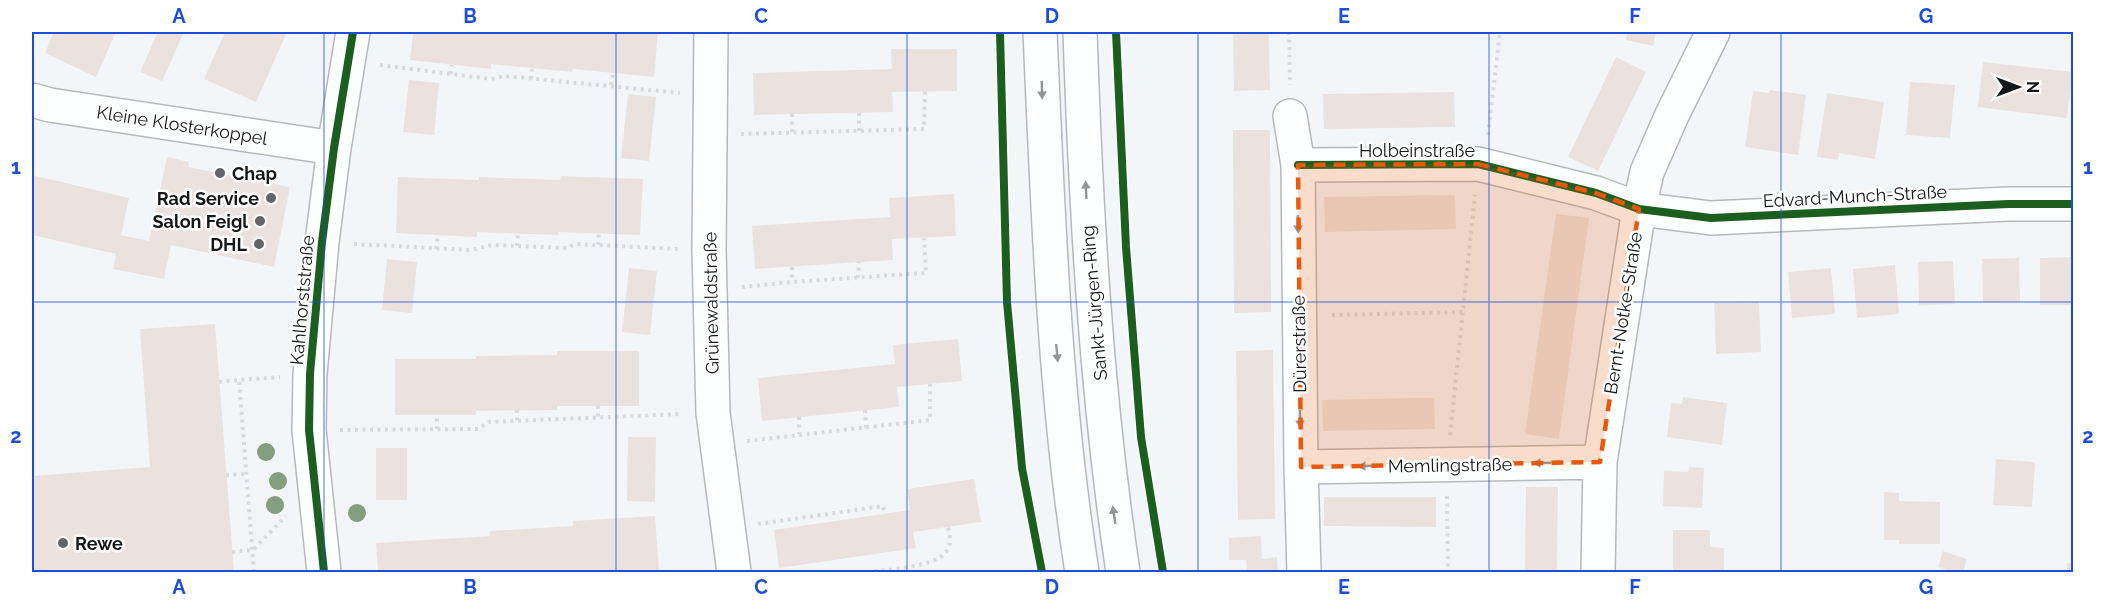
<svg xmlns="http://www.w3.org/2000/svg" width="2105" height="604" font-family="Raleway,sans-serif">
<style>
.building{fill:#ebe2df}
.lines{fill:none;stroke-linecap:round;stroke-linejoin:round}
.minor-casing{stroke:#b6b9bb;stroke-width:36}
.major-casing{stroke:#b6b9bb;stroke-width:36}
.path{stroke:#dadadb;stroke-width:4;stroke-dasharray:3 4.5;stroke-linecap:butt}
.minor{stroke:#fdfefe;stroke-width:33}
.major{stroke:#fdfefe;stroke-width:33}
.cycleway-casing{stroke:#fff;stroke-width:11}
.cycleway{stroke:#1b5e20;stroke-width:8}
.tree{fill:#869e80}
.oneway{fill:#949696}
.marked{fill:#e8590c;fill-opacity:0.2;stroke:#e8590c;stroke-width:4.5;stroke-dasharray:12 8;stroke-linejoin:round}
.grid{fill:none;stroke:#1d4ed8;stroke-width:1.5;stroke-opacity:0.55}
.poi-dot{fill:#626467;stroke:#fff;stroke-width:2}
.labels{text-anchor:middle;dominant-baseline:central;stroke-width:5;stroke-linejoin:round;paint-order:stroke}
.street-label{font-size:18px;fill:#141618;stroke:#fff}
.poi-label{font-size:18px;font-weight:bold;fill:#141618;stroke:#fff;text-anchor:end}
.neatline{fill:none;stroke:#1d4ed8;stroke-width:2}
.grid-label{font-size:20px;text-anchor:middle;font-weight:bold;fill:#1d4ed8}
</style>
<rect width="100%" height="100%" fill="#f3f6f9"/>
<path class="building" d="M54 32H116L96 77 45 53Z
M158 32H184L162 81 140 72Z
M225 32H287L256 102 204 79Z
M413 32H658L654 77 573 69 572 72 491 64V69L410 60Z
M1233 32H1269L1270 90 1234 91Z
M1627 32H1656L1653 46 1626 40Z
M891 49H957V91L892 92 893 112 754 115 753 73 892 69Z
M1616 57 1646 72 1598 171 1568 157Z
M1983 62 2073 72 2067 118 1978 107Z
M409 80 439 83 434 135 403 132Z
M1910 82 1955 85 1950 138 1906 135Z
M1770 90 1806 95 1798 155 1745 147 1753 91 1769 93Z
M1454 92 1455 127 1324 129 1323 94Z
M1827 93 1884 102 1875 159 1839 153 1838 160 1817 157Z
M628 94 656 97 649 161 621 158Z
M1233 130H1270L1271 312 1234 313Z
M167 157 189 162 188 167 290 187 274 267 171 245 164 279 113 269 116 254 32 235V175L129 198 121 235 149 241Z
M561 176 643 179 640 235 558 232V235L477 232V237L396 233 398 177 479 180V177L560 180Z
M954 194 956 236 892 239 893 260 755 269 752 226 890 217 889 198Z
M1455 195 1456 229 1325 232 1324 197Z
M1556 214 1589 218 1559 439 1525 434Z
M2074 257V305H2040V258Z
M2019 258 2020 302 1983 303 1982 259Z
M387 259 417 262 412 313 382 310Z
M1953 261 1955 304 1919 305 1918 262Z
M1895 265 1899 314 1857 318 1853 269Z
M629 268 657 271 650 335 622 332Z
M1831 268 1835 314 1792 318 1788 272Z
M1759 302 1761 352 1716 354 1714 303Z
M215 324 234 572H32V476L150 467 140 329Z
M958 339 962 381 897 387 899 407 762 421 758 378 895 364 893 345Z
M1273 350 1275 519 1238 520 1236 351Z
M557 351H639V406H557V410L476 411V415H395V359H476V356L557 355Z
M1683 397 1727 403 1722 445 1667 437 1671 403 1682 404Z
M1412 398H1434L1435 429 1323 431 1322 400Z
M628 437H656L655 502 627 501Z
M376 448H407V500H376Z
M1996 459 2035 462 2032 507 1993 505Z
M1689 467 1704 468 1702 508 1663 506 1664 471 1688 472Z
M974 479 981 522 913 532 916 548 779 568 774 530 910 510 907 489Z
M1526 487H1558L1557 572H1525Z
M1884 492 1899 493V501L1940 502V544H1899V540H1884Z
M1324 497H1436V527L1324 526Z
M655 516 659 571 378 572 376 543 490 536V531L573 526V521Z
M1673 530H1710V547L1724 548V572H1673Z
M1261 536 1262 559 1277 557 1278 572H1247L1246 560H1229V538Z
M1943 551 1967 559 1963 572H1954L1938 567Z
M2067 563H2074V572H2067Z"/>
<g class="lines">
<g class="minor-casing">
<path id="minor" d="M711 32 709 250 713 413 734 572
M32 100 50 105 334 148
M1290 116 1298 165 1301 467 1304 572
M1298 165 1478 164 1596 193 1639 209 1711 218 2008 204H2074
M1301 467 1600 462
M324 572 309 430 310 374 322 242 334 148 353 32
M1598 572 1600 462 1639 209 1647 172 1672 115 1713 32"/>
</g>
<g class="major-casing">
<path id="major" d="M1040 32C1048 212 1054 394 1082 572
M1080 32C1086 212 1096 393 1123 572"/>
</g>
<path class="path" d="M1289 32 1290 85
M380 65 491 79 505 76 680 93
M451 74 452 65
M531 79 532 69
M611 85 613 73
M859 113V131
M792 114V133
M741 134 924 129 925 91
M1488 135 1500 32
M354 244 471 250 492 245 567 248 576 244 678 249
M598 245 599 233
M517 246 518 234
M436 249 438 235
M792 267V282
M858 278 859 262
M742 287 792 282 926 273 924 238
M1332 315 1463 312
M219 382 239 380
M598 406V417
M517 410V421
M865 410 866 428
M799 417V434
M437 429V415
M340 430 478 429 489 422 682 414
M1450 435 1475 195
M747 441 930 420V384
M226 475 246 474
M1447 496 1448 572
M758 524 883 506 885 514
M232 552 253 550 286 516
M254 572 239 380 280 377
M867 572C886 570 933 567 945 553 952 545 950 536 948 527"/>
<use href="#minor" class="minor"/>
<use href="#major" class="major"/>
<g class="cycleway-casing">
<path id="cycleway" d="M1000 32 1007 302 1022 468 1042 572
M1116 32 1126 247 1141 437 1163 572
M1298 165 1478 164 1596 193 1639 209 1711 218 2008 204H2074
M324 572 309 430 310 374 322 242 334 148 353 32"/>
</g>
<use href="#cycleway" class="cycleway"/>
</g>
<g class="tree">
<circle cx="266" cy="452" r="9"/>
<circle cx="278" cy="481" r="9"/>
<circle cx="275" cy="505" r="9"/>
<circle cx="357" cy="513" r="9"/>
</g>
<defs><path id="oneway-solid" d="M-6-.8H1V-3.2L6.5 0L1 3.2V.8H-6Z" transform="scale(1.5)"/></defs>
<g class="oneway">
<use href="#oneway-solid" transform="translate(1042 90) rotate(88)"/>
<use href="#oneway-solid" transform="translate(1086 190) rotate(-93)"/>
<use href="#oneway-solid" transform="translate(1298 224) rotate(89)"/>
<use href="#oneway-solid" transform="translate(1057 353) rotate(85)"/>
<use href="#oneway-solid" transform="translate(1300 419) rotate(89)"/>
<use href="#oneway-solid" transform="translate(1542 463) rotate(179)"/>
<use href="#oneway-solid" transform="translate(1367 466) rotate(179)"/>
<use href="#oneway-solid" transform="translate(1114 515) rotate(-99)"/>
</g>
<path class="marked" d="M1478 164 1596 193 1639 209 1600 462 1301 467 1298 165Z"/>
<path class="grid" d="M324 32V572M616 32V572M907 32V572M1198 32V572M1489 32V572M1781 32V572M32 302H2074"/>
<g class="poi-dot">
<circle cx="220" cy="173" r="6"/>
<circle cx="271" cy="198" r="6"/>
<circle cx="260" cy="221" r="6"/>
<circle cx="259" cy="244" r="6"/>
<circle cx="63" cy="543" r="6"/>
</g>
<g class="labels">
<g class="street-label">
<text transform="translate(182 125) rotate(9)">Kleine Klosterkoppel</text>
<text x="1417" y="150">Holbeinstraße</text>
<text transform="translate(1855 196) rotate(-3)">Edvard-Munch-Straße</text>
<text transform="translate(302 300) rotate(-85)">Kahlhorststraße</text>
<text transform="translate(711 303) rotate(-91)">Grünewaldstraße</text>
<text transform="translate(1094 303) rotate(-95)">Sankt-Jürgen-Ring</text>
<text transform="translate(1623 313) rotate(-81)">Bernt-Notke-Straße</text>
<text transform="translate(1299 344) rotate(-91)">Dürerstraße</text>
<text transform="translate(1450 465) rotate(-1)">Memlingstraße</text>
</g>
<g class="poi-label">
<text x="232" y="173" text-anchor="start">Chap</text>
<text x="259" y="198">Rad Service</text>
<text x="248" y="221">Salon Feigl</text>
<text x="247" y="244">DHL</text>
<text x="75" y="543" text-anchor="start">Rewe</text>
</g>
</g>
<rect width="2105" height="604" fill="none" stroke="#ffffff" stroke-width="66"/>
<g transform="translate(2018 87) rotate(90)" stroke="#ffffff" stroke-width="4.5" paint-order="stroke">
<path d="M0-4.5L10 22L0 15L-10 22Z" fill="#141618"/>
<text y="-9" font-size="16" font-weight="bold" text-anchor="middle" fill="#141618">N</text>
</g>
<rect x="33" y="33" width="2039" height="538" class="neatline"/>
<g class="grid-label">
<text x="179" y="23">A</text>
<text x="470" y="23">B</text>
<text x="761" y="23">C</text>
<text x="1052" y="23">D</text>
<text x="1344" y="23">E</text>
<text x="1635" y="23">F</text>
<text x="1926" y="23">G</text>
<text x="16" y="174">1</text>
<text x="2088" y="174">1</text>
<text x="16" y="443">2</text>
<text x="2088" y="443">2</text>
<text x="179" y="594">A</text>
<text x="470" y="594">B</text>
<text x="761" y="594">C</text>
<text x="1052" y="594">D</text>
<text x="1344" y="594">E</text>
<text x="1635" y="594">F</text>
<text x="1926" y="594">G</text>
</g>
</svg>
